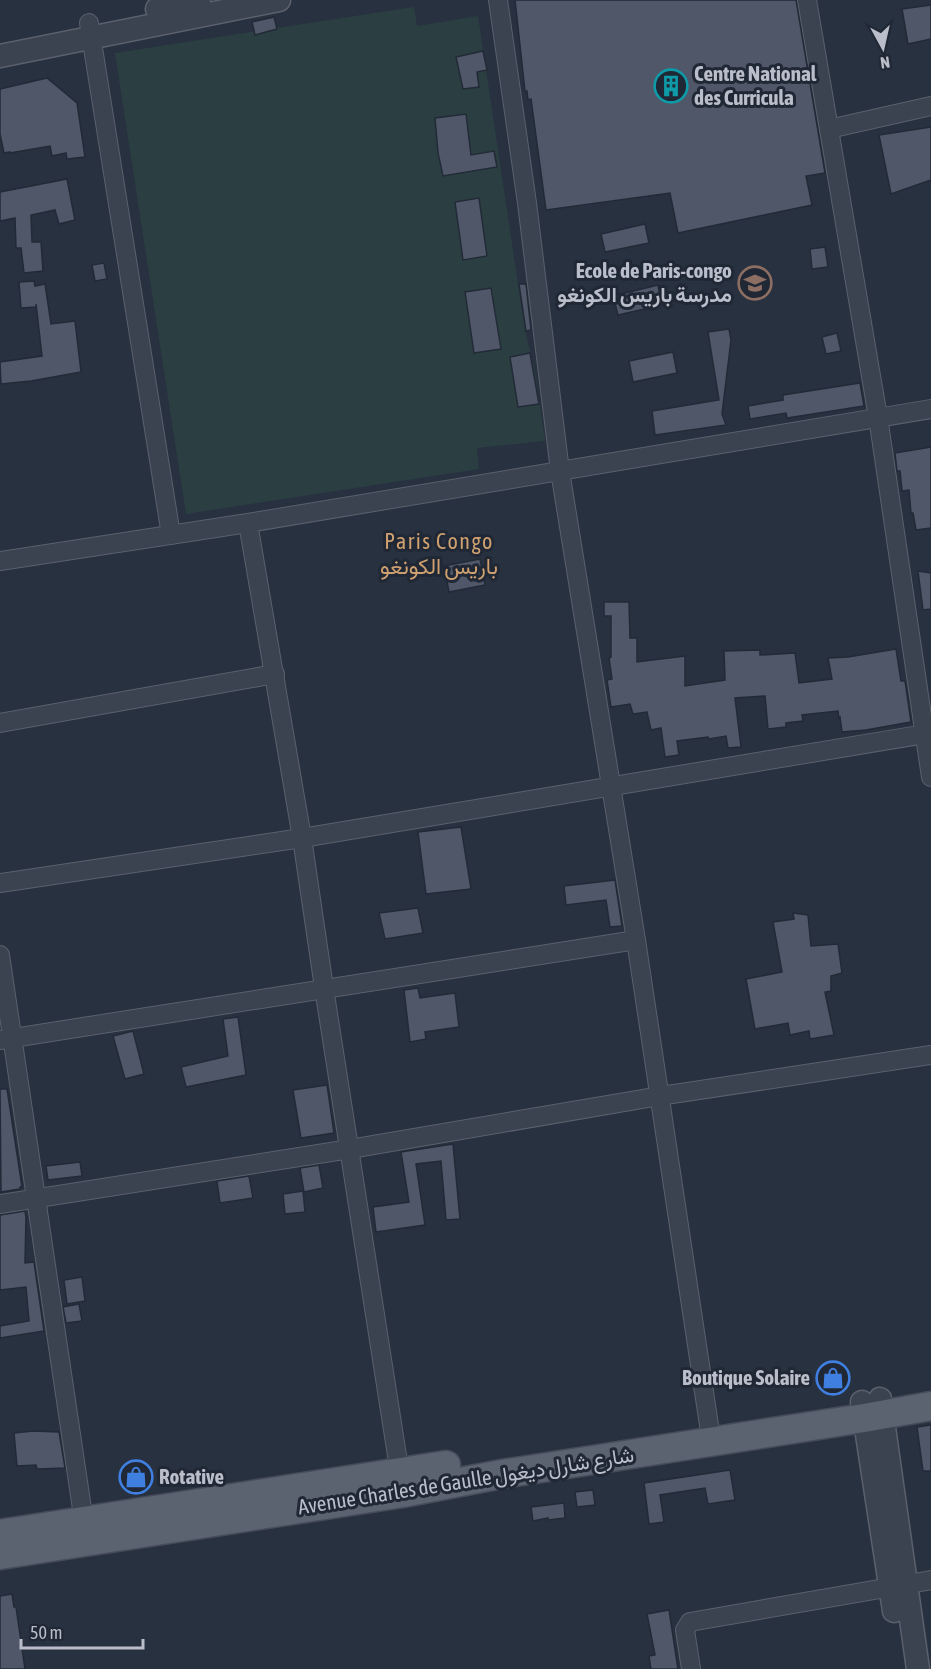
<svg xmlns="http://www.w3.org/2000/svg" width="931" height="1669" font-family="'Asap Condensed',Vazirmatn,sans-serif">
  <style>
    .green { fill: #2b3f42 }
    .building { fill: #4f5769; stroke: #232a37; stroke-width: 1.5 }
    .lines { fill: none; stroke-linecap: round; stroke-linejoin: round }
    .minor-casing { stroke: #5a616d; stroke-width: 20 }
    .tertiary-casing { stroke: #5a616d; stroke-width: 25 }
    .primary-casing { stroke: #464c59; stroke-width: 31 }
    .minor { stroke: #3c4350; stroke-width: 18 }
    .tertiary { stroke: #3c4350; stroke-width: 22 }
    .primary { stroke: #5b6270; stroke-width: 28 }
    .labels { text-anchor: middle; stroke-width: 6; stroke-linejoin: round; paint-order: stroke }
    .poi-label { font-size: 21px; font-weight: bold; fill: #b9beca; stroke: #212835; text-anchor: start }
    .street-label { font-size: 21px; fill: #b9beca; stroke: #212835 }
    .neighbourhood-label { font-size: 22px; letter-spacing: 1.5px; fill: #cfa070; stroke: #212835 }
  </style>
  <rect width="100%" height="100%" fill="#283140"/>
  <polygon class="green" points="414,7 417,26 478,16 525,331 535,371 545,441 477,448 479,469 186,514 115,53"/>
  <g class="building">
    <polygon points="515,0 796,0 825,173 806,176 812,205 678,233 670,193 546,210 531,99 528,100 527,91 525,91"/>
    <polygon points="931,5 931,39 908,44 902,9"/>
    <polygon points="274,17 277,29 255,35 252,22"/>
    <polygon points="483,51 487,70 477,72 479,87 463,89 456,57"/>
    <polygon points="47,78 77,103 85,157 67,159 66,153 52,156 50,146 10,153 10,152 4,153 0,134 0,89"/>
    <polygon points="466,114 471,155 494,151 497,167 443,176 438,153 435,118"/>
    <polygon points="931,127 931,180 891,194 879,135"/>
    <polygon points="67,179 75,220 59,224 55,210 31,215 32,242 41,242 43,271 24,273 21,248 16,248 15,218 0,221 0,192"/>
    <polygon points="479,198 487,256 463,260 455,202"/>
    <polygon points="645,224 649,243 605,252 601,234"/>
    <polygon points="825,247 828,267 812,269 810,249"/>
    <polygon points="104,263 107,279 95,281 92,265"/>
    <polygon points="34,281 35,286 45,284 51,324 75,321 81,372 31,381 1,384 0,362 42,356 36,304 36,307 21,308 19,282"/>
    <polygon points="519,284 526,284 531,330 526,331"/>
    <polygon points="658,285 662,305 618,315 613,296"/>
    <polygon points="491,288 501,349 474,353 465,292"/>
    <polygon points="729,329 731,340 722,414 726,425 655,435 652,411 719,400 708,332"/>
    <polygon points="837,333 841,351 826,354 822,337"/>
    <polygon points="673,352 677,373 633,382 629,361"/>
    <polygon points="530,353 539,404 518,407 510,357"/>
    <polygon points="860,383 864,406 787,418 786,413 750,419 748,406 783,400 783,395"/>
    <polygon points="931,447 931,528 916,530 913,513 911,513 909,490 902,491 900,471 897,471 895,453"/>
    <polygon points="480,559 485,585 449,592 444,566"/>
    <polygon points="918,571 931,573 931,609 923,610"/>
    <polygon points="604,602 629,602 630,638 637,638 637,662 685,656 685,686 725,680 724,651 760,650 760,655 795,653 799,683 832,679 828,658 848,657 896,649 901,681 905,681 911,722 866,730 842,732 840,717 839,718 838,711 802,715 803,721 786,723 786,727 768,729 765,696 735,698 741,747 728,748 726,736 709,739 708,737 677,741 679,755 665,757 661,728 651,730 647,712 633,714 630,704 611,707 607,680 612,679 609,658 611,657 611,616 604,616"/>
    <polygon points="461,827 471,889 426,894 418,832"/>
    <polygon points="615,880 622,926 610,927 606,900 566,905 564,886"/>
    <polygon points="418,908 423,933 385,939 379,913"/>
    <polygon points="793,913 808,915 811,946 838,944 842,973 831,976 831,991 825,992 834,1035 810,1039 809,1031 790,1035 788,1023 755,1029 746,979 782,972 773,922 794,919"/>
    <polygon points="418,988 420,998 455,993 459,1027 425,1032 426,1039 410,1042 404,990"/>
    <polygon points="238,1017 246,1075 186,1087 181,1067 228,1056 223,1019"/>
    <polygon points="133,1031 144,1074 125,1079 113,1036"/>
    <polygon points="327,1085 334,1133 301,1138 293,1090"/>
    <polygon points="0,1089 7,1089 22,1187 20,1187 20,1189 1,1192"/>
    <polygon points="453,1144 460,1219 446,1220 441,1161 416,1164 425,1225 376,1232 373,1207 409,1202 401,1152"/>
    <polygon points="80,1162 82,1176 48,1180 46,1166"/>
    <polygon points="319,1165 323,1188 304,1192 300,1168"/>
    <polygon points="249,1176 253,1198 220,1203 217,1181"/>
    <polygon points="303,1191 305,1212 285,1214 283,1194"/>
    <polygon points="25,1211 26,1218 25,1263 34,1262 44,1331 0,1338 0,1326 29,1321 26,1287 0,1290 0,1215"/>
    <polygon points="82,1277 85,1301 67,1304 64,1280"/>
    <polygon points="79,1304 82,1321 66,1323 63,1307"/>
    <polygon points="931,1425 931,1471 923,1471 917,1427"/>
    <polygon points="33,1431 59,1432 65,1468 37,1469 36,1465 17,1466 14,1433"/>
    <polygon points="730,1470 735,1500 708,1504 705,1488 660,1495 664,1522 649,1524 644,1483"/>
    <polygon points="593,1490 595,1505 577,1507 575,1492"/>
    <polygon points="564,1503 565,1518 548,1520 548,1518 533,1521 531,1507"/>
    <polygon points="12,1594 14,1607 16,1607 25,1669 0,1669 0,1596"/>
    <polygon points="669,1610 678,1669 651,1669 649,1656 655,1655 647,1614"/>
  </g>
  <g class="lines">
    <g class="minor-casing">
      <g id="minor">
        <polyline points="498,0 527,203 560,471 636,940 709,1425"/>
        <polyline points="807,0 878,417 931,777"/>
        <polyline points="89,23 171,535"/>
        <polyline points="829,129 931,106"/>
        <polyline points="248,523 302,838 324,988 401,1481"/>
        <polyline points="0,561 248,523 931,409"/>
        <polyline points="0,723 275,674"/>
        <polyline points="0,883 302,838 931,733"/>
        <polyline points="0,955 85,1529"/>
        <polyline points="0,1040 636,940"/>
        <polyline points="0,1204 350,1149 660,1096 931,1055"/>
        <polyline points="691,1669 685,1630 690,1622 931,1580"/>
      </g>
    </g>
    <g class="tertiary-casing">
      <g id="tertiary">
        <polyline points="157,9 199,0"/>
        <polyline points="0,56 279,0"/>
        <polyline points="880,1399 918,1669"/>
        <polyline points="862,1402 894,1611"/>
      </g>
    </g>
    <g class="primary-casing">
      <g id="primary">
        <polyline points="0,1534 446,1465"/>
        <polyline points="0,1555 403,1493 502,1474 864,1418 931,1406"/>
      </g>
    </g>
    <use href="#minor" class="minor"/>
    <use href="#tertiary" class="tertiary"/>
    <use href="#primary" class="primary"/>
  </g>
  <defs>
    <g id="building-ring" transform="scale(1.725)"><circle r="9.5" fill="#212835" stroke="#0f9aa8" stroke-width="1.5"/><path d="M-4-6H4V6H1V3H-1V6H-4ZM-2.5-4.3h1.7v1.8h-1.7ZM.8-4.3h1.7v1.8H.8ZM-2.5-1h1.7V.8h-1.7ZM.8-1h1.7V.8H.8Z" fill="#0f9aa8"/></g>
    <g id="school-ring" transform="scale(1.725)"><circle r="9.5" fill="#212835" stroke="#8d6e63" stroke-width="1.5"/><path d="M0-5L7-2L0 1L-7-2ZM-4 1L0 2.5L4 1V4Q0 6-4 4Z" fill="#8d6e63"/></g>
    <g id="shop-ring" transform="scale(1.725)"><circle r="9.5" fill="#212835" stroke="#3f7fe0" stroke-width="1.5"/><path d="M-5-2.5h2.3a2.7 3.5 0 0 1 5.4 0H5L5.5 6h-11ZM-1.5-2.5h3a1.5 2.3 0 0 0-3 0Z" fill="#3f7fe0"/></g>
  </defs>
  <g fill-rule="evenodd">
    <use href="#building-ring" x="671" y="86"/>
    <use href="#school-ring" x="755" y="283"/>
    <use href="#shop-ring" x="833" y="1378"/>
    <use href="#shop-ring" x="136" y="1477"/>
  </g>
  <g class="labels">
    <g class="poi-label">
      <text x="694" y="81">Centre National<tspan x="694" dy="24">des Curricula</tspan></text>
      <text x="732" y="278" text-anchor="end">Ecole de Paris-congo<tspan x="732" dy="24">مدرسة باريس الكونغو</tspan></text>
      <text x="810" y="1385" text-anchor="end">Boutique Solaire</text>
      <text x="159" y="1484">Rotative</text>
    </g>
    <g class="street-label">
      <text transform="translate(466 1481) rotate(-9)" y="7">Avenue Charles de Gaulle شارع شارل ديغول</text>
    </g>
    <g class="neighbourhood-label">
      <text x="439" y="549">Paris Congo<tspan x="439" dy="25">باريس الكونغو</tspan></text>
    </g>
  </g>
  <g transform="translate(883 48) rotate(172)" stroke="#212835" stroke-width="4.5" paint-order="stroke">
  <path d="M0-4.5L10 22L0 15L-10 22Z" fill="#b9beca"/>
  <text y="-9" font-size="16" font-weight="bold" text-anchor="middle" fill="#b9beca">N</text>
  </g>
  <path d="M21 1639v9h122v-9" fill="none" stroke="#b9beca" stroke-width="3"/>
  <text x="30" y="1639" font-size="18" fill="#b9beca" stroke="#212835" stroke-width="4.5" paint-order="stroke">50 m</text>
</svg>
